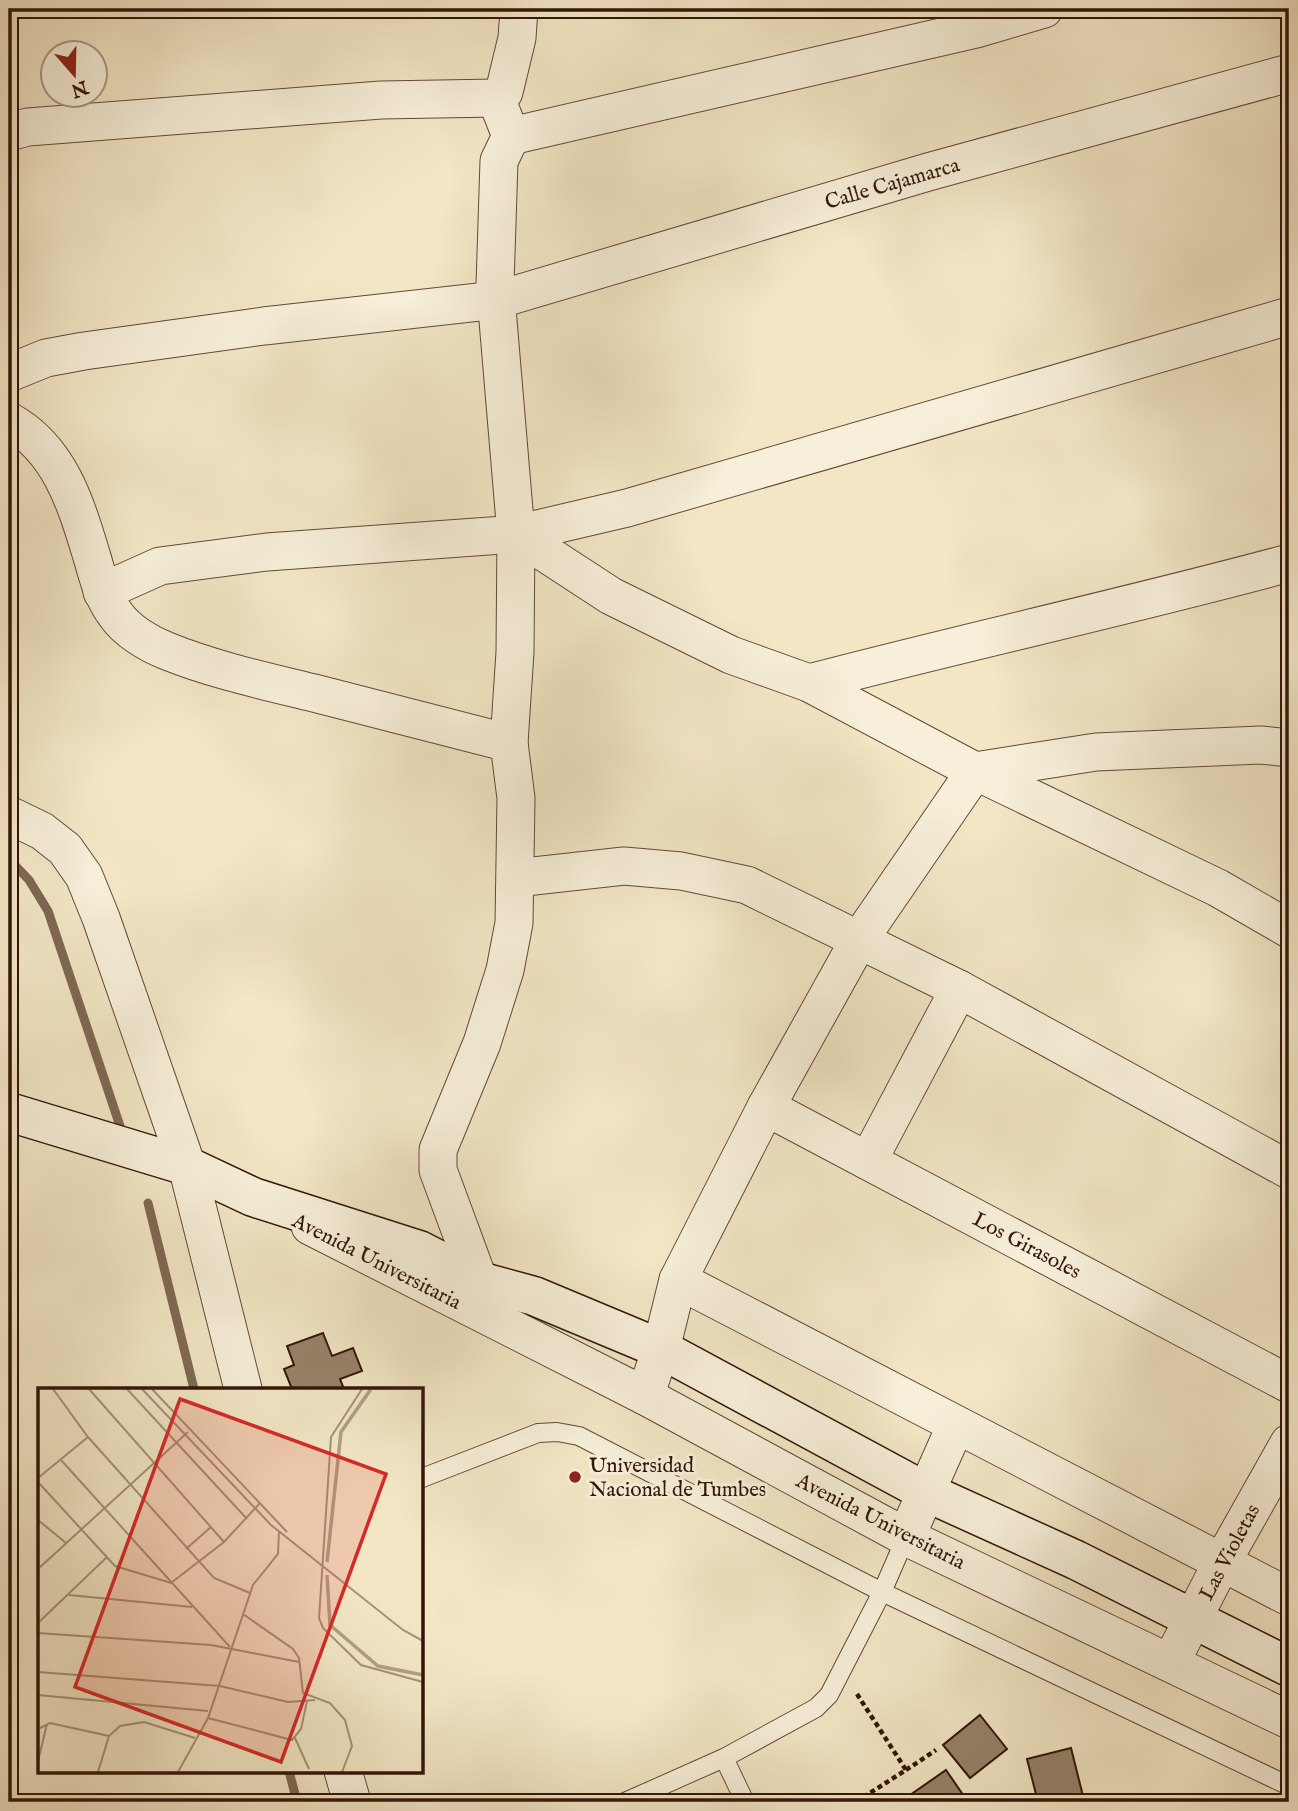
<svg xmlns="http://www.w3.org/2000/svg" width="1298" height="1811" font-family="'IM FELL English',serif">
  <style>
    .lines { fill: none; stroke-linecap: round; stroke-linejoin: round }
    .stream { stroke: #7e6853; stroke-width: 9 }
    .building { fill: #96826a; stroke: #321508; stroke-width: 2 }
    .lane-casing { stroke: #624937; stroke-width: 20 }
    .street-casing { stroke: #624937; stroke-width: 39 }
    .secondary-casing { stroke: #321508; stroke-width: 41 }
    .path { stroke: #321508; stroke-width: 4.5; stroke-dasharray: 5 3.5; stroke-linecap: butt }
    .lane { stroke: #f7efd9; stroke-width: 18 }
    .street { stroke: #f7efd9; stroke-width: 37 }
    .secondary { stroke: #f7efd9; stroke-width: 38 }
    .poi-dot { fill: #8f2418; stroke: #f7efd9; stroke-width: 2.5 }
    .labels { text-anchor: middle; stroke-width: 6; stroke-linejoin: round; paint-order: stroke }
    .street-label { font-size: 21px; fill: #321508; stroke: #f7efd9 }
    .poi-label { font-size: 21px; fill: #321508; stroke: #f7efd9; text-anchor: start }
    .inset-river { fill: none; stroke: #b19f85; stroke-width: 3.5 }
    .inset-road { fill: none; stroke: #a59279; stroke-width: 2 }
    .view { fill: #d62828; fill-opacity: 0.15; stroke: #d62828; stroke-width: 3.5 }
    .inset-edge { fill: none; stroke: #321508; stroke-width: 3.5 }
  </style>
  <rect width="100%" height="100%" fill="#f2e6c5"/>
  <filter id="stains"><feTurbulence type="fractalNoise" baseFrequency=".00286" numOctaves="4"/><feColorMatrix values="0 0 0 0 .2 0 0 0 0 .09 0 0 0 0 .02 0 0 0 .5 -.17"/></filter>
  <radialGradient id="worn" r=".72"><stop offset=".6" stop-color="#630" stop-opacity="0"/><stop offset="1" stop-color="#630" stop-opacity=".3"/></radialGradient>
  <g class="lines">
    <g class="stream">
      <polyline points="9,859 29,880 48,911 122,1132"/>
      <polyline points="148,1203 194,1389"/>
      <polyline points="289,1771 297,1802"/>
    </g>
  </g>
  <g class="building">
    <polygon points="323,1333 332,1356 353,1348 362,1371 340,1379 344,1389 292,1389 284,1369 294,1365 287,1346"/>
    <polygon points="980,1715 1007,1749 970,1778 943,1745"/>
    <polygon points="1071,1748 1083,1796 1058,1802 1038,1802 1027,1759"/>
    <polygon points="946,1770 968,1802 900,1802"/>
  </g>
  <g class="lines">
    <g class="lane-casing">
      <g id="lane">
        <polyline points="422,1478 538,1433 557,1432 579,1436 882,1592 1289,1786"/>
        <polyline points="724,1758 745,1802"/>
        <polyline points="625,1802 724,1758 816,1708 829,1695 882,1592 906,1537"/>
      </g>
    </g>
    <g class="street-casing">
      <g id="street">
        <polyline points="9,132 28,127 381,100 496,98"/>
        <polyline points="511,136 976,29 1044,9"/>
        <polyline points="9,373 46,358 84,351 264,326 497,300 928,172 1289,73"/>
        <path d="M9,421c51,28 67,83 83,136 6,20 10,40 24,58 11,16 33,29 51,36 47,19 98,30 147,42 66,17 131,33 195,50"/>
        <polyline points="516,534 611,596 731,655 809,683 975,771 1218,888 1289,929"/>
        <polyline points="102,592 160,566 267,552 516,534 627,508 1289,316"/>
        <path d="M809,683c160,-42 321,-77 480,-120"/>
        <polyline points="9,815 42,831 65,849 84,876 101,918 187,1166 243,1389"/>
        <polyline points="516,878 624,866 681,871 747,885 959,989 1289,1170"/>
        <polyline points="766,1107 1289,1384"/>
        <polyline points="868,1161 959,989"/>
        <polyline points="310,1226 645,1396 906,1537 1289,1720"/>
        <polyline points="678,1280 1289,1597"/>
        <polyline points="479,1281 438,1170 438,1150 482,1043 505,970 514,923 516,798 509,743 515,652 516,534 495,285 499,161 511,136 496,98 504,92 517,38 519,9"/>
        <polyline points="645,1396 661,1349 678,1280 766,1107 859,940 975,771 1096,752 1261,745 1289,748"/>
        <polyline points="906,1537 956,1425"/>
        <polyline points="1171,1662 1222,1562 1289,1443"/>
        <polyline points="343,1771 352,1802"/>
      </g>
    </g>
    <g class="secondary-casing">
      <polyline id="secondary" points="9,1112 187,1166 253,1197 419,1250 479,1281 534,1296 661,1349 926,1492 1076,1560 1289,1667"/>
    </g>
    <g class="path">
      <polyline points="857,1694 906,1770 859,1800"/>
      <polyline points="906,1770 936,1750"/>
    </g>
    <use href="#lane" class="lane"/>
    <use href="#street" class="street"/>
    <use href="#secondary" class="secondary"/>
  </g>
  <circle class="poi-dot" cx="575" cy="1477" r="7"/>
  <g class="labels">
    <g class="street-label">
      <text transform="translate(892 183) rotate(-16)" y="7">Calle Cajamarca</text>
      <text transform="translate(1027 1245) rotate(28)" y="7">Los Girasoles</text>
      <text transform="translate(377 1261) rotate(27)" y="7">Avenida Universitaria</text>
      <text transform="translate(881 1521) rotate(27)" y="7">Avenida Universitaria</text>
      <text transform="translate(1229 1552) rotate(-62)" y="7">Las Violetas</text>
    </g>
    <g class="poi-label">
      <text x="589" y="1472">Universidad<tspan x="589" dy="24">Nacional de Tumbes</tspan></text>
    </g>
  </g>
  <g transform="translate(38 1388)">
    <rect width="385" height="385" fill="#f2e6c5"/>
    <path class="inset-river" d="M289,174l14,-130 30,-43M289,187l3,50 48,41 45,9"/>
    <path class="inset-road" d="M15,1l35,48 126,141 36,15M51,1l135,153M89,1l120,130M104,1l129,136 132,105 20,11M114,1l135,143M324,1l-31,48 -12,181 4,10 38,37 62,17M23,72l169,187M0,90l50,-41M0,94l77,84 56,17 53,-41 36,-39M0,132l28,23M148,161l25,-22M0,181l150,-137M31,207l123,12M205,226l50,35 6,9 4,35 27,10 15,17 7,26 -10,26M0,235l69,-66M0,245l173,12 88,17M0,284l182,14 68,16 27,-2M0,307l170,16M170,330l84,22 9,-11 6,-28M0,341l12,-6 59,13M257,350l14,31M0,373l9,-37M60,384l11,-36 11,-10 24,-4 51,16M140,384l30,-54 45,-133 25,-31 1,-23"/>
    <path class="view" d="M142,11l206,75 -105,288 -206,-75z"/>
    <rect width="385" height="385" class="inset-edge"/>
  </g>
  <rect width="1298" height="1811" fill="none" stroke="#f2e6c5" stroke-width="35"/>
  <rect x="10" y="10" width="1277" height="1790" fill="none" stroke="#321508" stroke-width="3.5"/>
  <rect x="18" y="18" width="1263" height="1776" fill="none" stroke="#321508" stroke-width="2"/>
  <g transform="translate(74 74) rotate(160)"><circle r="33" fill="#f7efd9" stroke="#a89885" stroke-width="2"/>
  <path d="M0-5L12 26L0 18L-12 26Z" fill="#8f2418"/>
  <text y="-10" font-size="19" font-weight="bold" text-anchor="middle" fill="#321508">N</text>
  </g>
  <rect width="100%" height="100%" filter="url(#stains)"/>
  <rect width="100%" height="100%" fill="url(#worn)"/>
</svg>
